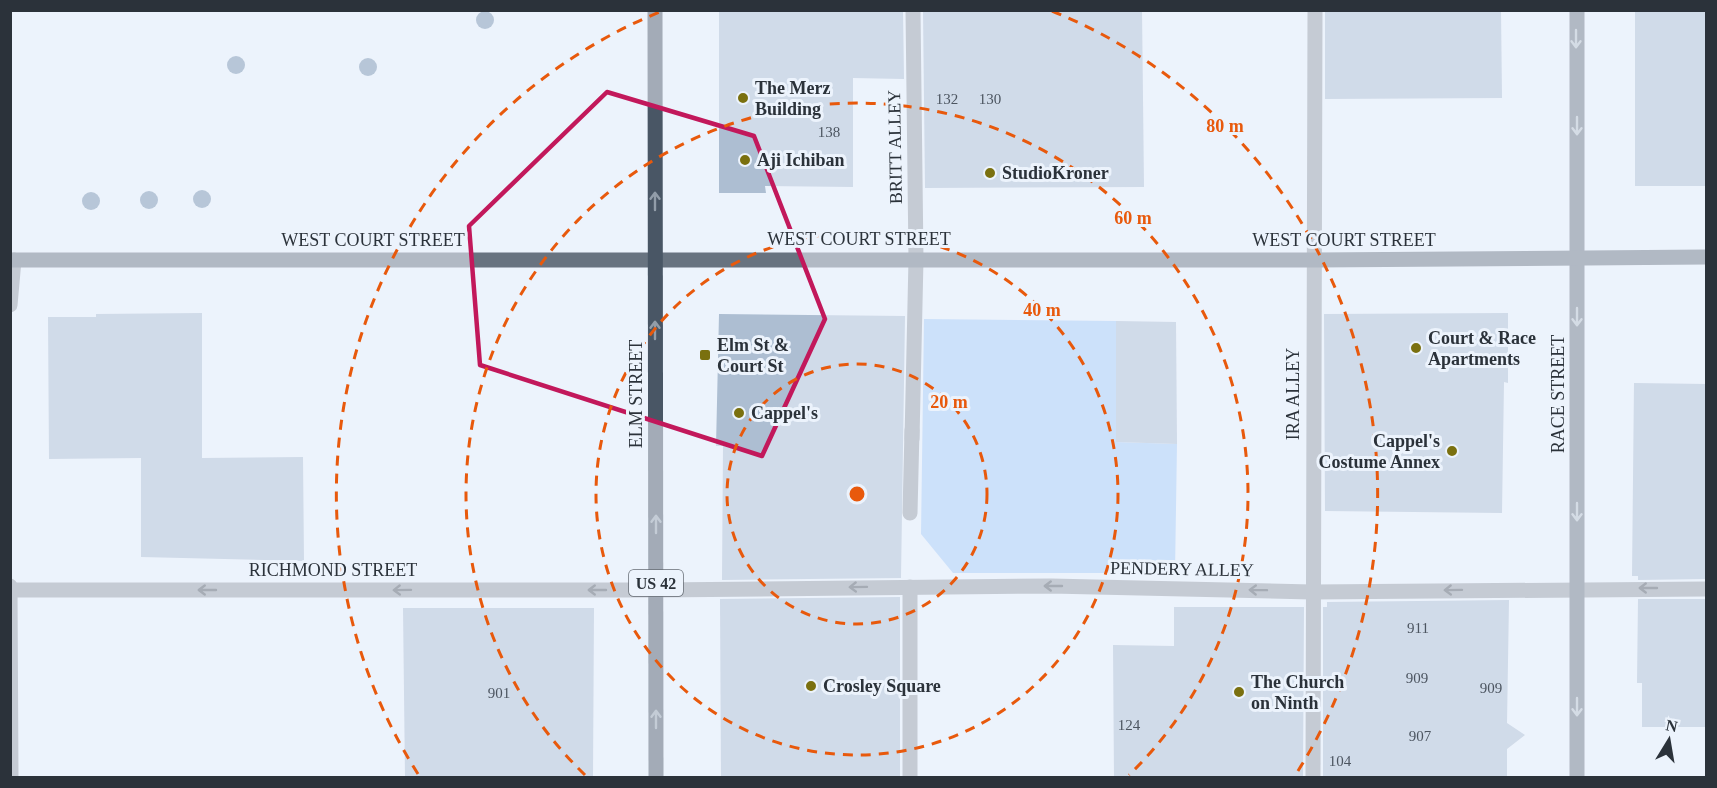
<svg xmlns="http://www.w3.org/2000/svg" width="1717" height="788" font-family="Georgia,serif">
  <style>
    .green { fill: #a5ccf9 }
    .building { fill: #adbed2 }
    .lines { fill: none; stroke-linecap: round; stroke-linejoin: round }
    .lane { stroke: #959ca5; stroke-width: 15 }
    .secondary { stroke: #687380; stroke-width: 15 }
    .primary { stroke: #495665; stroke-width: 15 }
    .tree { fill: #7691ae }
    .oneway { stroke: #b7c0ca }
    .oneway2 { stroke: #929da9 }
    .oneway3 { stroke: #50575f }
    .marked { fill: none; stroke: #c2185b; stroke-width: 4.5; stroke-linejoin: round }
    .ring { fill: none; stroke: #e8590c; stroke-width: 3; stroke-dasharray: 10 8 }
    .poi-dot { fill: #7a700f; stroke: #ecf3fc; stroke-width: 2 }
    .labels { text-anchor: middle; stroke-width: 6; stroke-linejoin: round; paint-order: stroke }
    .number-label { font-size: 15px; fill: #4c5560 }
    .shield { fill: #ecf3fc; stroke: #656c74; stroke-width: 1.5 }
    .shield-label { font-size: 16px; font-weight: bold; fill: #2b323a }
    .poi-label { font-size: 18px; font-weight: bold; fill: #2b323a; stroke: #ecf3fc; text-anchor: start }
    .street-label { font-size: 18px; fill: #2b323a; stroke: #ecf3fc }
    .centre { fill: #e8590c; stroke: #ecf3fc; stroke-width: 3 }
    .ring-label { font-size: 18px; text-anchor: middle; font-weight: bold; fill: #e8590c; stroke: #ecf3fc; stroke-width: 6; stroke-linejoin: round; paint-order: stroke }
  </style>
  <rect width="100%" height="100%" fill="#ecf3fc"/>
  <polygon class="green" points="924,319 1116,321 1116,442 1177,444 1175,573 953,573 921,534"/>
  <g class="building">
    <polygon points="719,10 903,10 904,79 853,78 853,187 765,186 766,193 719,193"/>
    <polygon points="923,10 1142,10 1144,187 925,188"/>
    <polygon points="1325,10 1501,10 1502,98 1325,99"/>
    <rect x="1635" y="10" width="72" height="176"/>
    <polygon points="202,313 202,458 303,457 304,561 141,557 141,458 49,459 48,317 96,317 96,314"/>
    <polygon points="1508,313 1508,383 1504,382 1502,513 1325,511 1324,314"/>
    <polygon points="719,314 905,316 901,578 722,580 723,446 716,446"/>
    <polygon points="1116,321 1176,322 1177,444 1116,442"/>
    <polygon points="1634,383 1707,384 1707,579 1638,580 1638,576 1632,576"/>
    <polygon points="900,597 900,777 721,777 720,599"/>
    <polygon points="1638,599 1707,599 1707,727 1642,727 1642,683 1637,683"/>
    <polygon points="1509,600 1507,723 1525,735 1507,749 1507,777 1323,777 1323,607 1327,607 1327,602"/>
    <polygon points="1174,607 1304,607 1303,777 1114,777 1113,645 1174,646"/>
    <polygon points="403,608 594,608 593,777 405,777"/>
  </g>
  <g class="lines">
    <g class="lane">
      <polyline points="10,305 14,260"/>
      <polyline points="912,439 916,259 913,10"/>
      <polyline points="910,513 912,430"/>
      <polyline points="10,586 11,778"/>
      <polyline points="910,587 910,778"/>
      <polyline points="10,590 656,590 1051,586 1312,592 1706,589"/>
      <polyline points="1313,778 1315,10"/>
    </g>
    <g class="secondary">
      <polyline points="1577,10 1577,778"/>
      <polyline points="10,260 1316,260 1706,257"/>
    </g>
    <polyline class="primary" points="655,10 656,778"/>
  </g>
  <g class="tree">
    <circle cx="485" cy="20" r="9"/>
    <circle cx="236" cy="65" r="9"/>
    <circle cx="368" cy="67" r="9"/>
    <circle cx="202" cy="199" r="9"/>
    <circle cx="149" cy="200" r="9"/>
    <circle cx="91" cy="201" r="9"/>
  </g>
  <defs><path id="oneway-shaft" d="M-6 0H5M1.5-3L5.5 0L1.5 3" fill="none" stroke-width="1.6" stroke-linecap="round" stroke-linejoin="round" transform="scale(1.5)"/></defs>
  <g class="oneway">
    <use href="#oneway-shaft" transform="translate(1576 39) rotate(90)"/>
    <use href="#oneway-shaft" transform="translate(1577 126) rotate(90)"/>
    <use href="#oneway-shaft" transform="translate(1577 317) rotate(90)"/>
    <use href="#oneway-shaft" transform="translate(1577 512) rotate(90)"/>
    <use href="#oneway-shaft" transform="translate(1577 707) rotate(90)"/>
  </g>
  <g class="oneway2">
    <use href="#oneway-shaft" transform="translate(655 201) rotate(-90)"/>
    <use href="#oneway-shaft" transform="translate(655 330) rotate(-90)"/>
    <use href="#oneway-shaft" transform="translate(656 524) rotate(-90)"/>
    <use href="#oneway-shaft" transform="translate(656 719) rotate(-90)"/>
  </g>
  <g class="oneway3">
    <use href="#oneway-shaft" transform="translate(1053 586) rotate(-180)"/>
    <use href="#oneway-shaft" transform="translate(858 587) rotate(179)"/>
    <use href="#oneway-shaft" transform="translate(1648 588) rotate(-180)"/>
    <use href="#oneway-shaft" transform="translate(207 590) rotate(-180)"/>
    <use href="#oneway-shaft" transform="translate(402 590) rotate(179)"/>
    <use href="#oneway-shaft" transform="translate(597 590) rotate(-180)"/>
    <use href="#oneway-shaft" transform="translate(1258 590) rotate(-179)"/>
    <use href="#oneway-shaft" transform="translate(1453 590) rotate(179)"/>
  </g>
  <path d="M0 0H1717V788H0ZM607,92l147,44 71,183 -63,137 -282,-91 -11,-139z" fill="#ecf3fc" fill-opacity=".55" fill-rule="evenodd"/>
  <path class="marked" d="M607,92l147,44 71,183 -63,137 -282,-91 -11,-139z"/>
  <g class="ring">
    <circle cx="857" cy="494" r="130"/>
    <circle cx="857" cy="494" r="261"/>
    <path d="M585 775A391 391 0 1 1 1129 775"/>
    <path d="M418 774A521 521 0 0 1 662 11M1052 11A521 521 0 0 1 1296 774"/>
  </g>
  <g class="poi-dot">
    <circle cx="743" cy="98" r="6"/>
    <circle cx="745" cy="160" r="6"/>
    <circle cx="990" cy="173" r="6"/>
    <circle cx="1416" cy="348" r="6"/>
    <rect x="699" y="349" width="12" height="12" rx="3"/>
    <circle cx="739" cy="413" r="6"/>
    <circle cx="1452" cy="451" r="6"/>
    <circle cx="811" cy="686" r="6"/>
    <circle cx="1239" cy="692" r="6"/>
  </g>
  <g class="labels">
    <g class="number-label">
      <text x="947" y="104">132</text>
      <text x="990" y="104">130</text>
      <text x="829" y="137">138</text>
      <text x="1418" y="633">911</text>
      <text x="1417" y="683">909</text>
      <text x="1491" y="693">909</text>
      <text x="499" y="698">901</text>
      <text x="1129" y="730">124</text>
      <text x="1420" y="741">907</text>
      <text x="1340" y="766">104</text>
    </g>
    <rect class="shield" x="629" y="570" width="54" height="26" rx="4.5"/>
    <g class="shield-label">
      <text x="656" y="589">US 42</text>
    </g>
    <g class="poi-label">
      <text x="755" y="94">The Merz<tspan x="755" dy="21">Building</tspan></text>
      <text x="757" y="166">Aji Ichiban</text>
      <text x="1002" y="179">StudioKroner</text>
      <text x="1428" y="344">Court &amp; Race<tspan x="1428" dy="21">Apartments</tspan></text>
      <text x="717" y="351">Elm St &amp;<tspan x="717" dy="21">Court St</tspan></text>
      <text x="751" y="419">Cappel's</text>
      <text x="1440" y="447" text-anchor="end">Cappel's<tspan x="1440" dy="21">Costume Annex</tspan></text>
      <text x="1251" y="688">The Church<tspan x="1251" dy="21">on Ninth</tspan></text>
      <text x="823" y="692">Crosley Square</text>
    </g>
    <g class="street-label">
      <text transform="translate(895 147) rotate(-91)" y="6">BRITT ALLEY</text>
      <text x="859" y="245">WEST COURT STREET</text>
      <text x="373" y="246">WEST COURT STREET</text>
      <text x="1344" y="246">WEST COURT STREET</text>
      <text transform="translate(636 394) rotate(-90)" y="6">ELM STREET</text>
      <text transform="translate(1293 394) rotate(-90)" y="6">IRA ALLEY</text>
      <text transform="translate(1558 394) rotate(-90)" y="6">RACE STREET</text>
      <text transform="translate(1182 569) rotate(1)" y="6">PENDERY ALLEY</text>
      <text x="333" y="576">RICHMOND STREET</text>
    </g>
  </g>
  <circle cx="857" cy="494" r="9" class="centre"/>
  <g class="ring-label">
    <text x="1225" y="132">80 m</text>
    <text x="1133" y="224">60 m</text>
    <text x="1042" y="316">40 m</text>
    <text x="949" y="408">20 m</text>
  </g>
  <rect width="1717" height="788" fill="none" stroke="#2b323a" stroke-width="24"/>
  <g transform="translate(1669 740) rotate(11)" stroke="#ecf3fc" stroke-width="4.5" paint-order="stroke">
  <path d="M0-4.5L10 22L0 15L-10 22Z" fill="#2b323a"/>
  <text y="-9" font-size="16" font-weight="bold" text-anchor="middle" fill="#2b323a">N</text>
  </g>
</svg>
